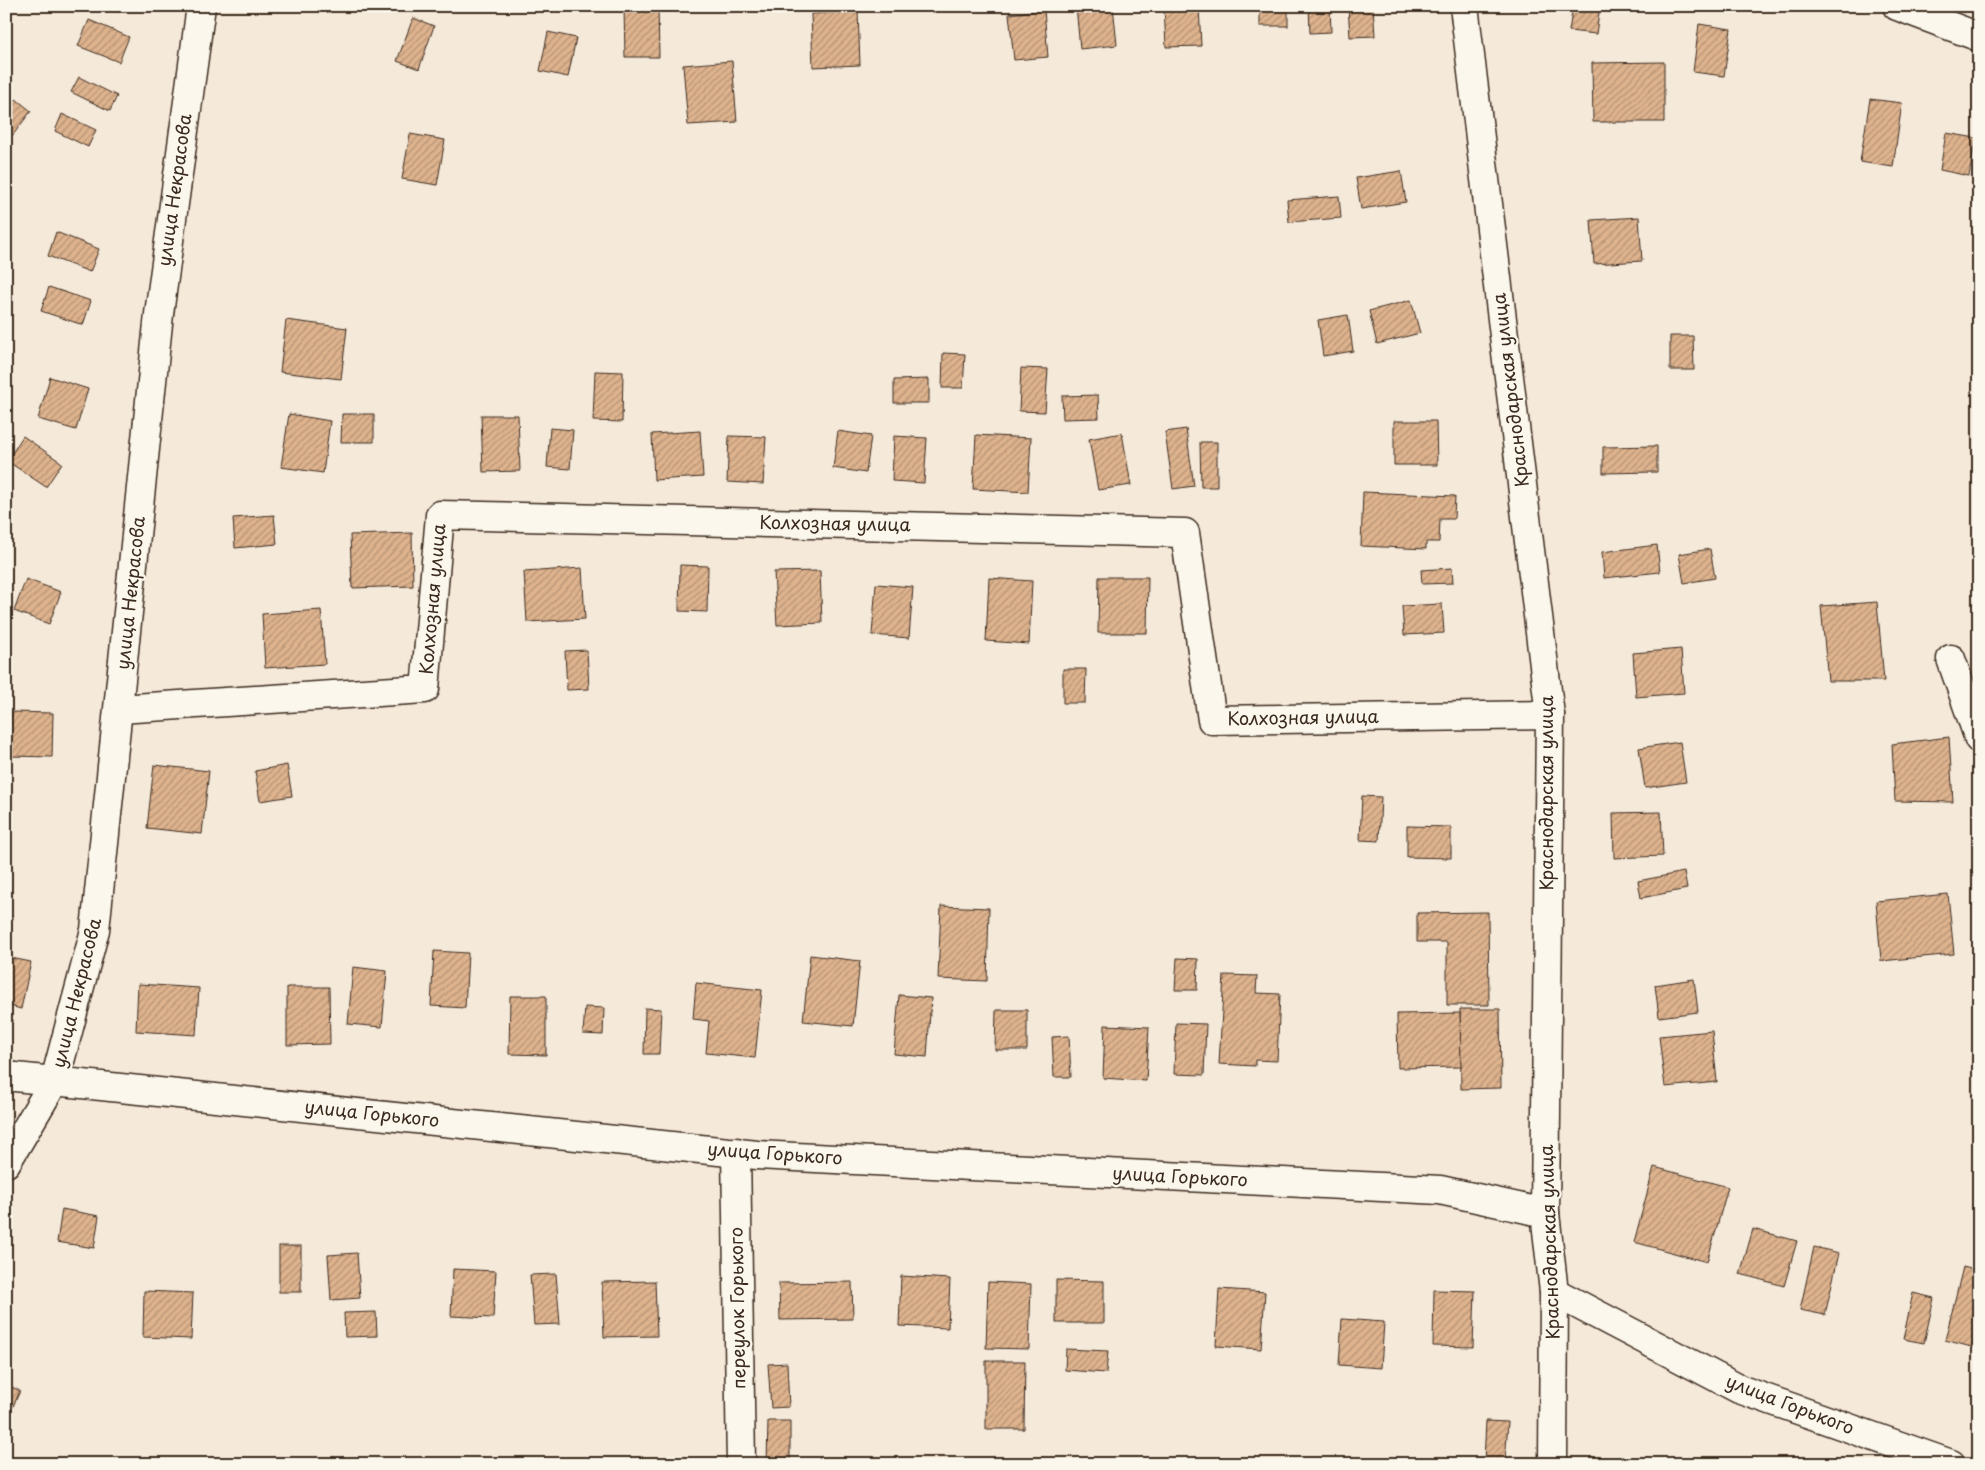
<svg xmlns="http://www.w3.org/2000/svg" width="1985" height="1470" font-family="'Playpen Sans',sans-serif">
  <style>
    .building { fill: url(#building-hatch); stroke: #3b2a1e }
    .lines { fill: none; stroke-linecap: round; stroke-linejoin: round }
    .minor-casing { stroke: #3b2a1e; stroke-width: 31 }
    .minor { stroke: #fbf7ec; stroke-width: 28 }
    .labels { text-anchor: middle; stroke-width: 4.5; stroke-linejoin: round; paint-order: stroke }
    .street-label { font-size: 18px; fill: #3b2a1e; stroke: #fbf7ec }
  </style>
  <defs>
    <pattern id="building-hatch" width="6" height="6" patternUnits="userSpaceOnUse" patternTransform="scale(1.25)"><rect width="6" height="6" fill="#deb38e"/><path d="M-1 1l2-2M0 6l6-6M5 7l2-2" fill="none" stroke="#b59273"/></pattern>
  </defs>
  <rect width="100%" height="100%" fill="#f5e9d9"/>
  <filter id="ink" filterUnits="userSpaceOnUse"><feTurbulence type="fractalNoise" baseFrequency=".02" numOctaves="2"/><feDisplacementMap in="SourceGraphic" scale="10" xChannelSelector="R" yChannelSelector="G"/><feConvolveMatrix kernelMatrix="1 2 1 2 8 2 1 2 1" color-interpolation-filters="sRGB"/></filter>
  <g filter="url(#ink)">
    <g class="building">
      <polygon points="107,6 122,6 119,12"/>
      <polygon points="658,6 659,57 625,57 624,7"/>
      <polygon points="1076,6 1113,6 1117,45 1080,49"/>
      <polygon points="1164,6 1199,6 1201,46 1166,47"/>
      <rect x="1260" y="6" width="28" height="20"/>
      <polygon points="1309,6 1330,6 1331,32 1310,33"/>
      <polygon points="1348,6 1373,6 1375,36 1350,37"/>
      <polygon points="1573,6 1600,6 1596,34 1569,31"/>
      <polygon points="1044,10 1048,57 1014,60 1009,14"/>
      <polygon points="858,11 860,65 813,67 811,14"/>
      <polygon points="413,18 434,26 419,69 397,61"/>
      <polygon points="89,20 129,37 119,62 78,46"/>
      <polygon points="1699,24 1731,29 1724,76 1693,72"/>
      <polygon points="548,32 576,38 568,77 540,71"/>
      <polygon points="732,61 737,122 688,125 683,65"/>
      <polygon points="1664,62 1664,122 1593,122 1592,63"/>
      <polygon points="79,77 117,96 110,111 71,92"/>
      <polygon points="16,99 31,111 13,135 6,130 6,110"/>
      <polygon points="1870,99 1902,103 1893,167 1860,162"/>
      <polygon points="62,114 96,130 88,147 55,131"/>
      <polygon points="1946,133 1976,138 1969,176 1940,170"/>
      <polygon points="410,134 445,140 437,185 402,179"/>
      <polygon points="1401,171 1406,202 1361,209 1356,178"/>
      <polygon points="1339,196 1341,218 1289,222 1287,200"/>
      <polygon points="1639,217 1642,261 1594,264 1591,220"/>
      <polygon points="56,232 99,249 90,272 48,256"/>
      <polygon points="49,287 91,301 83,325 41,311"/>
      <polygon points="1411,300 1420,333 1377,344 1369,311"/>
      <polygon points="1348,315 1353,351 1323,356 1318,320"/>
      <polygon points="286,320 347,328 341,379 280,372"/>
      <polygon points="1670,336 1693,336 1694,370 1670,370"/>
      <polygon points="943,353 965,354 963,388 942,388"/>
      <polygon points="1021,368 1048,369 1045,412 1019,411"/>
      <polygon points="595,371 623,372 622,422 593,421"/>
      <polygon points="50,377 88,389 76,430 38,419"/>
      <polygon points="929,379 929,403 894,403 894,380"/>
      <polygon points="1098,395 1099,418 1063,419 1062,396"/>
      <polygon points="289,414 330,421 323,473 281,467"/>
      <polygon points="342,414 374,414 374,442 341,442"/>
      <polygon points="481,415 518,415 520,471 483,472"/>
      <polygon points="1394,421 1436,421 1437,465 1394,465"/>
      <polygon points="550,428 573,430 570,469 547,467"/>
      <polygon points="1186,429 1194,486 1173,489 1165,432"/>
      <polygon points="700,431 703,477 654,480 652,434"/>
      <polygon points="838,431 871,436 866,473 833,468"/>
      <polygon points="1122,433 1131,485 1098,490 1089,439"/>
      <polygon points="976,435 1031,438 1028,492 973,489"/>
      <polygon points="23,436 62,463 46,487 7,461"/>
      <polygon points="729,436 766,437 763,484 727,482"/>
      <polygon points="894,436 927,438 924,483 892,481"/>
      <polygon points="1200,442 1217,442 1217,487 1201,487"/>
      <polygon points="1657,446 1657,472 1603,473 1603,447"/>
      <polygon points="1363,492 1455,496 1454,519 1440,519 1439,542 1426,542 1426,549 1361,546"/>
      <polygon points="274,515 277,544 235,548 233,518"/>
      <polygon points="412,533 413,586 352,588 350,535"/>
      <polygon points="1657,545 1660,572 1604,578 1602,552"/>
      <polygon points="1710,549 1715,578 1684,583 1679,554"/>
      <polygon points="680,565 708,566 707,612 679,611"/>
      <polygon points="582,568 585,619 527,622 524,572"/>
      <polygon points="1452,568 1453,583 1422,584 1421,570"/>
      <polygon points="820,571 822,623 777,625 774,572"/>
      <polygon points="1099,577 1148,577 1147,633 1098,633"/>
      <polygon points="989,578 1032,581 1029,644 986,641"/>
      <polygon points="26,579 61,592 49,624 14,611"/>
      <polygon points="876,584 913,587 909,638 872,635"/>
      <polygon points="1877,602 1884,681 1828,681 1821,606"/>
      <polygon points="1442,604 1444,633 1404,635 1402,606"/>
      <polygon points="321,610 325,664 265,668 262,614"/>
      <polygon points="1681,649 1684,693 1636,697 1633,653"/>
      <polygon points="587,650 589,689 567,690 565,651"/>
      <polygon points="1063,669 1086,669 1085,703 1063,703"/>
      <polygon points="11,712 53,713 52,757 10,756"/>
      <polygon points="1949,737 1953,802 1895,801 1892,744"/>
      <polygon points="1680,742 1686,782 1645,788 1639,748"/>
      <polygon points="154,765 209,771 202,834 147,828"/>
      <polygon points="287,765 292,796 260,801 255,771"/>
      <polygon points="1362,796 1381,797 1379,841 1360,840"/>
      <polygon points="1661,812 1663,856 1614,858 1613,813"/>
      <polygon points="1407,826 1451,827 1451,858 1407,857"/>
      <polygon points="1684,872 1687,889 1641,898 1638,881"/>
      <polygon points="1948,894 1954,954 1881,961 1876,901"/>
      <polygon points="941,906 989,908 987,981 938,979"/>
      <polygon points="1488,912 1489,1005 1447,1005 1447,942 1417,942 1417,913"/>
      <polygon points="434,951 468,953 465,1008 431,1006"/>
      <polygon points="810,955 860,961 853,1026 803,1021"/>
      <polygon points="6,957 31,962 21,1009 6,1005"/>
      <polygon points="1177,958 1198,959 1197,990 1175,990"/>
      <polygon points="353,967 387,971 382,1027 348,1024"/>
      <polygon points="1224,975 1257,976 1256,993 1280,994 1277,1061 1255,1060 1255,1066 1219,1064"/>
      <polygon points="1694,979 1698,1012 1659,1017 1655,985"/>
      <polygon points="696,983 762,990 755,1058 706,1053 709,1021 693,1019"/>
      <polygon points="138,984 199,988 196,1035 136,1031"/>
      <polygon points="287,987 329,987 330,1044 287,1045"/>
      <polygon points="899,995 931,998 927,1057 894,1054"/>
      <polygon points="510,996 546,996 546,1055 509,1054"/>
      <polygon points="585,1007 604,1008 603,1035 583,1034"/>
      <polygon points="645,1008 661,1009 659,1054 644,1054"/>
      <polygon points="1460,1009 1500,1009 1501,1088 1461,1089"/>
      <polygon points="996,1010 1027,1010 1027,1050 995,1050"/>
      <polygon points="1460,1013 1461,1067 1398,1068 1397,1014"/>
      <polygon points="1176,1023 1206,1024 1204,1075 1174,1074"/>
      <polygon points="1105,1025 1149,1027 1146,1081 1103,1078"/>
      <polygon points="1712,1031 1717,1082 1665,1087 1659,1036"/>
      <polygon points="1069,1036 1071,1077 1054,1077 1052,1037"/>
      <polygon points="1654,1167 1728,1187 1707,1262 1634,1242"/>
      <polygon points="62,1209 99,1216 94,1248 57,1242"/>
      <polygon points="1753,1229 1797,1241 1784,1286 1740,1274"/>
      <rect x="279" y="1246" width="22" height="46"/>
      <polygon points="1814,1247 1839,1253 1825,1315 1800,1310"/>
      <polygon points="357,1253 360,1298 331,1300 328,1255"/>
      <polygon points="1963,1267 1979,1271 1979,1349 1945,1340"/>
      <polygon points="453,1269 496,1271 493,1318 451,1316"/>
      <polygon points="556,1274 560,1324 534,1325 530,1275"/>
      <polygon points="901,1276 950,1279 948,1328 899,1326"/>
      <polygon points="1056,1280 1104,1281 1104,1323 1056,1323"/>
      <polygon points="655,1281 657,1336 604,1337 602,1282"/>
      <polygon points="852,1282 853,1319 780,1320 779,1283"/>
      <polygon points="988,1282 1031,1284 1029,1349 986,1348"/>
      <polygon points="1219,1289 1265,1292 1261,1349 1216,1346"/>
      <polygon points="1434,1290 1475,1291 1473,1347 1433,1346"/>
      <polygon points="144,1291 193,1293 191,1339 143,1337"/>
      <polygon points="1913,1293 1934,1298 1924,1343 1903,1339"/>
      <polygon points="376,1312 377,1336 345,1337 344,1313"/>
      <polygon points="1342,1319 1384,1322 1381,1368 1339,1365"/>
      <polygon points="1066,1349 1108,1351 1106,1373 1065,1370"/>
      <polygon points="986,1361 1025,1361 1024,1429 986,1429"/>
      <polygon points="787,1363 789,1407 771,1408 768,1364"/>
      <polygon points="6,1384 20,1391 9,1415 6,1414"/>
      <polygon points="768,1421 790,1421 790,1464 767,1464"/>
      <polygon points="1486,1421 1508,1422 1505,1462 1484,1461"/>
      <polygon points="55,1457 71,1464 52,1464"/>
      <polygon points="1402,1461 1437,1462 1436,1464 1402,1464"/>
    </g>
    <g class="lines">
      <g class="minor-casing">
        <g id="minor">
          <polyline points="1464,6 1550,715 1545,1213 1554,1292 1553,1464"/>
          <polyline points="1897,6 1979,37"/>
          <polyline points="1951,659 1979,739"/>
          <polyline points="119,709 425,689 440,515 1185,533 1212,720 1550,715"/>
          <polyline points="6,1076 757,1155 1440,1190 1545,1213"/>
          <polyline points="736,1152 741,1464"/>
          <polyline points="6,1163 55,1080 95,930 159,314 201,6"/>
          <polyline points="1554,1292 1739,1389 1951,1464"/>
        </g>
      </g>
      <use href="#minor" class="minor"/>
    </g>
  </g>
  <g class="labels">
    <g class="street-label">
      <text transform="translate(175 190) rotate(-82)" y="6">улица Некрасова</text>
      <text transform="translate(1511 390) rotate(-97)" y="6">Краснодарская улица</text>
      <text transform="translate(835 524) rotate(1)" y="6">Колхозная улица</text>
      <text transform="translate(131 593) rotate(-84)" y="6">улица Некрасова</text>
      <text transform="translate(433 599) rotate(-85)" y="6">Колхозная улица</text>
      <text transform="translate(1303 718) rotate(-1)" y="6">Колхозная улица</text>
      <text transform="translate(1547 793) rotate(-90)" y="6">Краснодарская улица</text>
      <text transform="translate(77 993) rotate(-76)" y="6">улица Некрасова</text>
      <text transform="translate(372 1114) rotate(6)" y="6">улица Горького</text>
      <text transform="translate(775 1154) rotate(4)" y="6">улица Горького</text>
      <text transform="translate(1180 1177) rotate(3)" y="6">улица Горького</text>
      <text transform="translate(1550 1242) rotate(-92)" y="6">Краснодарская улица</text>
      <text transform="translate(738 1308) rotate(-91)" y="6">переулок Горького</text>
      <text transform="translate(1790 1405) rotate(21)" y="6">улица Горького</text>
    </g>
  </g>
  <rect width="1985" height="1470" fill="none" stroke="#fbf7ec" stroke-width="25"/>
  <rect x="12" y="12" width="1960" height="1445" fill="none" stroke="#3b2a1e" stroke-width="2" filter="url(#ink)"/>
</svg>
